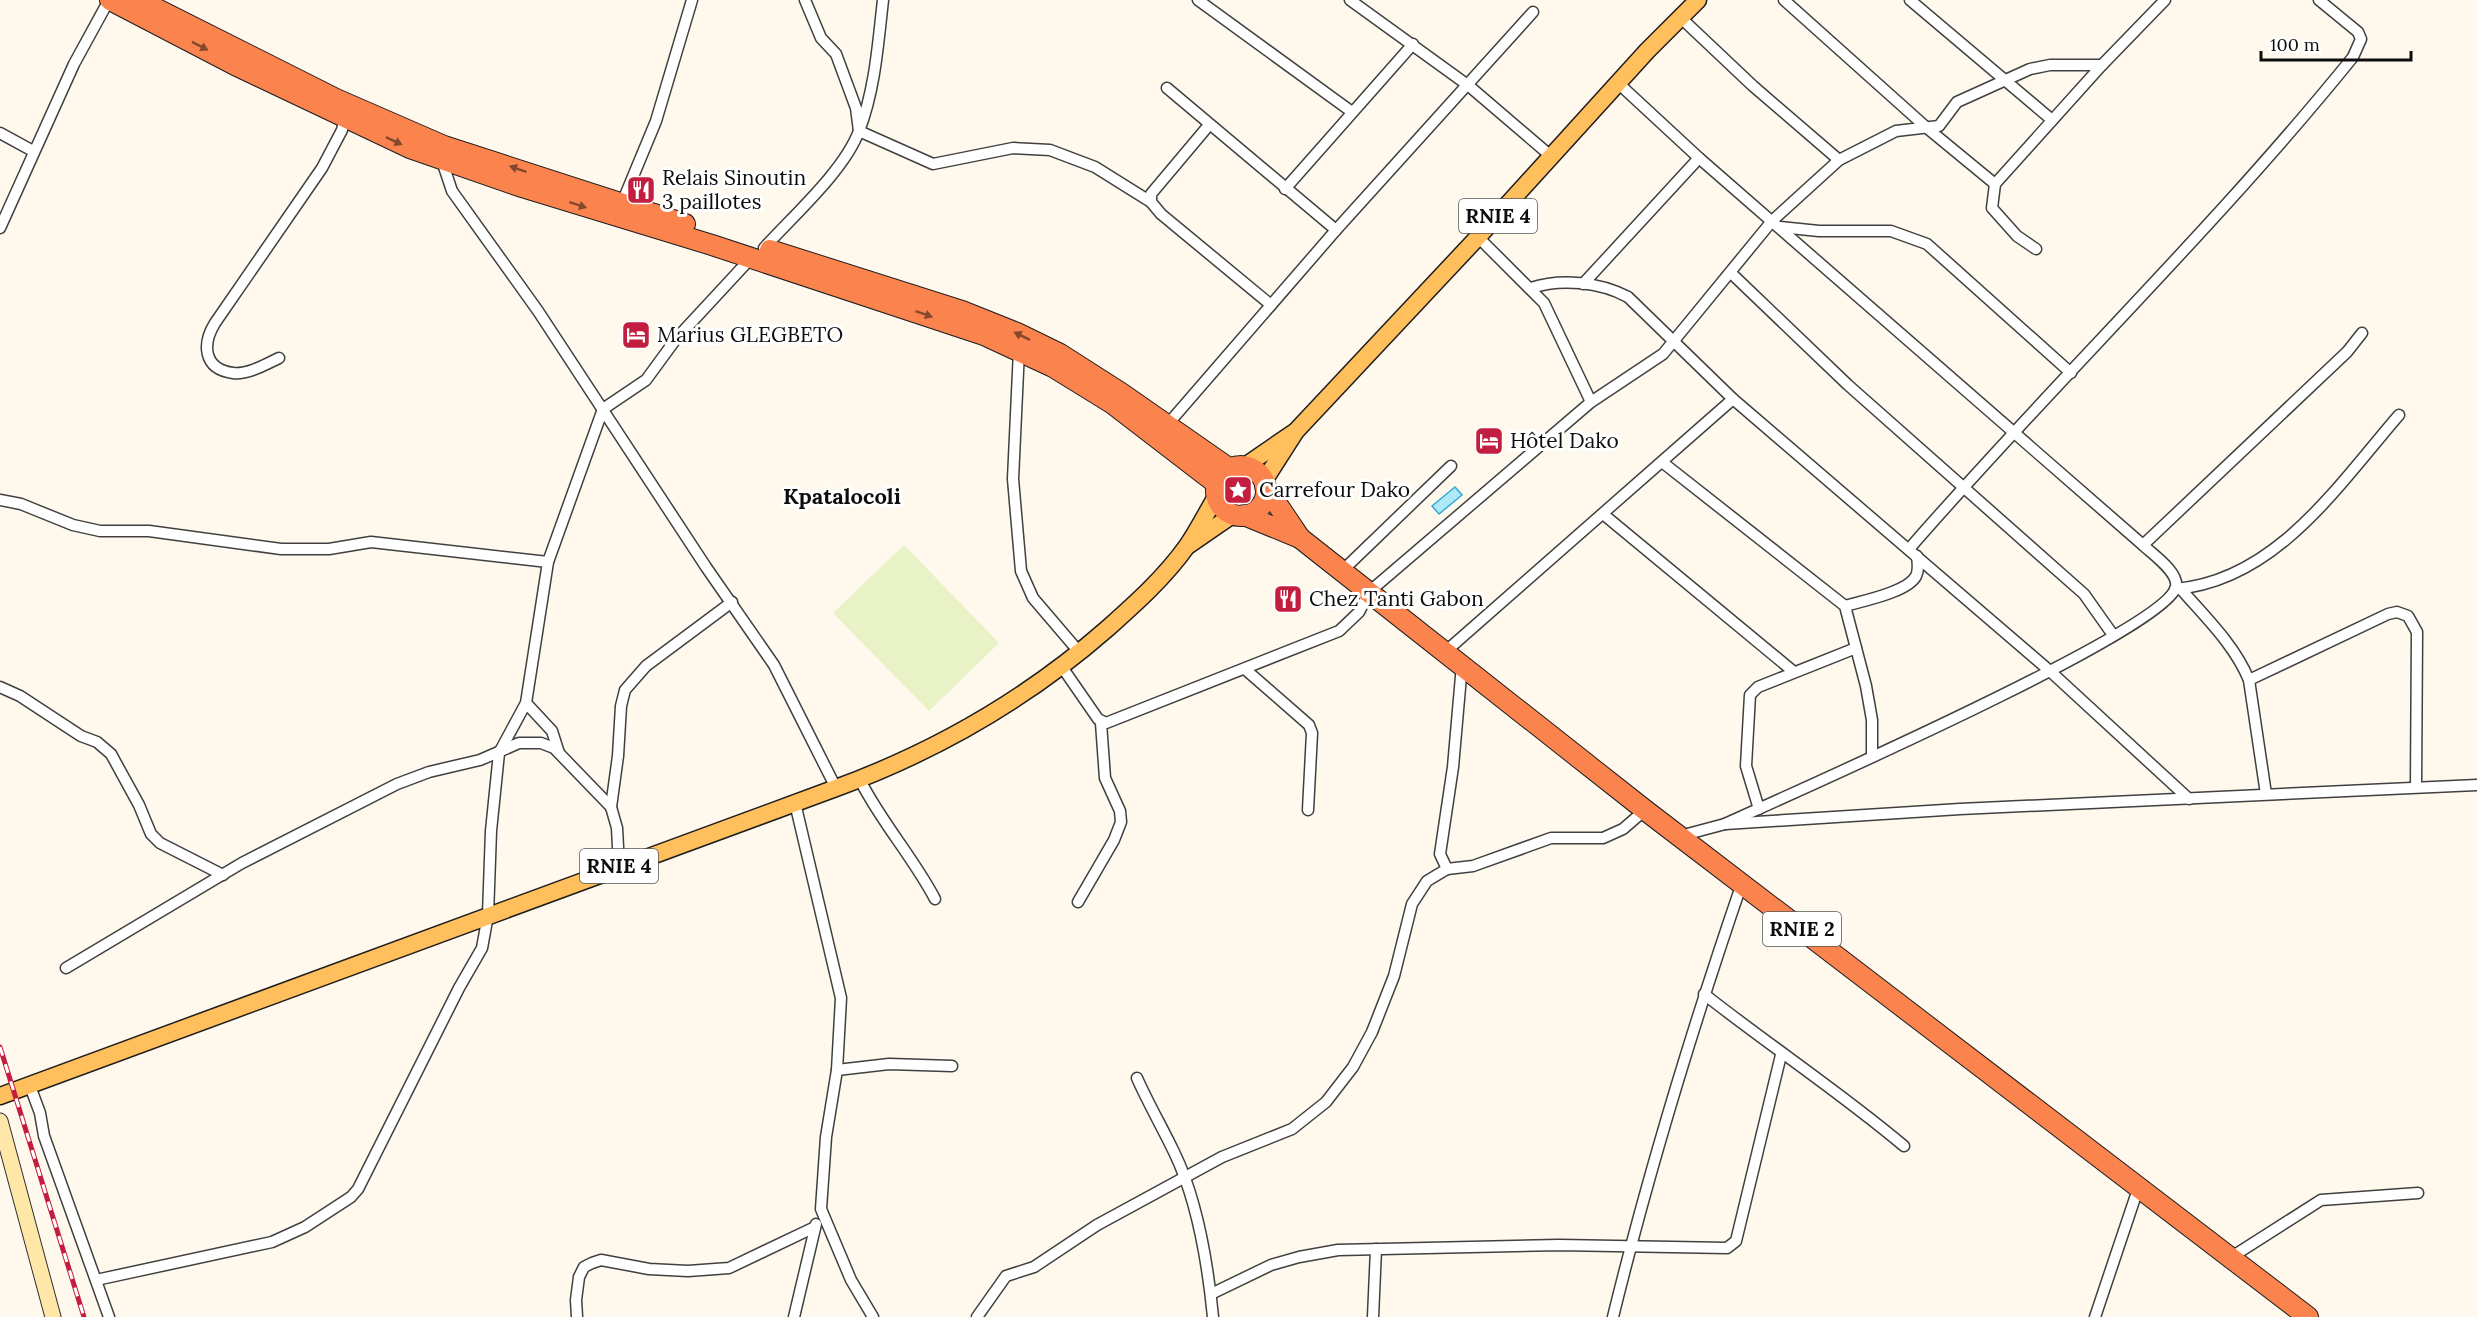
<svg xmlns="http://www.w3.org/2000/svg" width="2477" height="1317" font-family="Lora,serif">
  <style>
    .pitch { fill: #e9f2c6 }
    .water { fill: #aee8f9; stroke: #31abd4; stroke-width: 1.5 }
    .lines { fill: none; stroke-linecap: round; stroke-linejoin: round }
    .street-casing { stroke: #404040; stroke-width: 13 }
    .secondary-casing { stroke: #2f2f2f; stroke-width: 17 }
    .primary-casing { stroke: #1e1e1e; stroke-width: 19 }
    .highway-casing { stroke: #1e1e1e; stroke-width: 22 }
    .street { stroke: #fff; stroke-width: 10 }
    .secondary { stroke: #ffe8a7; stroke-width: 15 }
    .primary { stroke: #ffbf5c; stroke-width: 16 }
    .highway { stroke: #fb834e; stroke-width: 20 }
    .rail-casing { stroke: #c31e3f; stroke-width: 5 }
    .rail { stroke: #fff; stroke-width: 3; stroke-dasharray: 9; stroke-linecap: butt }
    .oneway { fill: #84482e }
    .labels { text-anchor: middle; stroke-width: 6; stroke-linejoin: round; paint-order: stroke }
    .shield { fill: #fff; stroke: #565656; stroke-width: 1.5 }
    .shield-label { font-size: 20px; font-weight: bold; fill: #0d0d0d }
    .poi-label { font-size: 21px; fill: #0d0d0d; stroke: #fff; text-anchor: start }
    .neighbourhood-label { font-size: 22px; font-weight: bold; fill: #0d0d0d; stroke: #fff }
  </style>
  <rect width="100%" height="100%" fill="#fff8ec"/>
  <polygon class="pitch" points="904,545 999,643 929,711 833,613"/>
  <polygon class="water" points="1455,487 1462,495 1439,514 1432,506"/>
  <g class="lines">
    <g class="street-casing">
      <g id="street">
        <polyline points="805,0 821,38 836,54 856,108 859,131 933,164 1013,148 1050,150 1095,167 1151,202"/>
        <polyline points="1198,0 1352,112"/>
        <polyline points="1350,0 1469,86 1552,157"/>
        <polyline points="1784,0 1927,128 1995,184"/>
        <polyline points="1910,0 2052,120"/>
        <polyline points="1680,17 1753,86 1839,160"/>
        <path d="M1618,83l81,75 444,387c9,9 36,27 33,42 -12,44 -390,209 -451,237"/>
        <polyline points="1167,88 1336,230"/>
        <polyline points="1209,125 1151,194 1151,202 1161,214 1271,305"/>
        <polyline points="0,133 33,151"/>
        <polyline points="441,158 452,191 538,311 706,567 774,665 836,788"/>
        <polyline points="1285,189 1413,44"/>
        <polyline points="622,203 656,121 692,0"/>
        <polyline points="1780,227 1819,231 1891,231 1927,244 2071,373"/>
        <polyline points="0,228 74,64 109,0"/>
        <polyline points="1478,237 1544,303 1591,402"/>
        <path d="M764,248c29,-32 80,-77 95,-117 16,-41 19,-87 24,-131"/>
        <polyline points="2036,249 2017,236 1992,208 1995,184 2102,65 2165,0"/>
        <polyline points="1731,273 1848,385 2084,594 2113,635"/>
        <polyline points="1583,284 1699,158"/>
        <path d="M1531,288c30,-10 69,-6 97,9l105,102 318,273 138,127"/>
        <polyline points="1019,350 1013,479 1021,571 1033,598 1080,653"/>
        <path d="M279,358c-13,6 -31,17 -46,15 -30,-4 -31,-29 -18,-50l107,-155 20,-38 3,-13"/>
        <polyline points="1168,424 1336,230 1533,12"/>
        <polyline points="1662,462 1845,606 1866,686 1872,720 1872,757"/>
        <polyline points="0,500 21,504 73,525 100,531 149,531 281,549 329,549 371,542 548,562"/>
        <polyline points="1603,514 1794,672"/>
        <polyline points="2143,545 2347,352 2362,333"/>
        <path d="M1909,549c145,-167 305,-320 444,-492l8,-18 -3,-7 -39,-32"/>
        <polyline points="1342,571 1451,466"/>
        <path d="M2180,588c25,29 54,56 69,92l17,114"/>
        <path d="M2175,589c101,-8 164,-105 224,-174"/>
        <path d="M1845,606c17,-5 63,-14 71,-30 3,-6 2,-13 1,-20"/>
        <polyline points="1445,652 1733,399"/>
        <polyline points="1462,665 1453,767 1440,854 1447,869 1473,866 1551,838 1603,838 1623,829 1645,810"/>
        <polyline points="1062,667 1098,719 1106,723 1339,631 1359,612 1369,592 1591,402 1663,354 1772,221 1839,160 1896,131 1939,126 1957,102 2030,69 2050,65 2102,65"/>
        <polyline points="1246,670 1309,725 1312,733 1308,810"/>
        <polyline points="2249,680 2388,614 2397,612 2408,616 2417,632 2416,787"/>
        <polyline points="0,687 20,696 81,736 97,742 111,754 139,805 151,834 160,843 223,875"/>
        <polyline points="526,703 552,731 559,753"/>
        <path d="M860,780c21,42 53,77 75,119"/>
        <polyline points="795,803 841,998 837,1070 826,1137 821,1209 851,1280 873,1317"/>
        <polyline points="1759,809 1746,766 1750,695 1758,687 1856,648"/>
        <polyline points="1680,836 1725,824 1960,809 2477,785"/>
        <polyline points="619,866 617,828 611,807 618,756 621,706 625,690 646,666 732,602"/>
        <polyline points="1078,902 1114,840 1121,822 1120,811 1105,778 1101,723"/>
        <polyline points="66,968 242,863 397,784 429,772 480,760 519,743 541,743 554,748 611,807"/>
        <path d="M1704,994c66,52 136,98 200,152"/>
        <polyline points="837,1070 889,1064 952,1066"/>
        <path d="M1137,1078c11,25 25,49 37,74 23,47 34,114 39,165"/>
        <polyline points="30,1086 40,1113 44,1136 109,1317"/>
        <polyline points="2230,1258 2321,1200 2418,1193"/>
        <polyline points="96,1280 272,1242 305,1227 351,1197 358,1189 459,988 482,948 488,915 491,831 499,753 526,703 548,562 603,409 646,380 676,339 751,258"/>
        <polyline points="1211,1294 1271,1265 1299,1257 1338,1250 1559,1245 1727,1248 1736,1241 1781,1055"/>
        <polyline points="577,1317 576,1300 579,1277 584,1267 592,1263 601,1260 649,1269 688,1271 729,1268 815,1227"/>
        <polyline points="794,1317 816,1224"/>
        <polyline points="977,1317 1006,1276 1034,1267 1097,1225 1222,1157 1292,1129 1326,1102 1353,1067 1372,1032 1394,976 1412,904 1427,881 1447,869"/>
        <polyline points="1373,1317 1376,1249"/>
        <path d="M1613,1317c36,-147 80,-291 129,-434"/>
        <polyline points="2095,1317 2138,1189"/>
      </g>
    </g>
    <g class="secondary-casing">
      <polyline id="secondary" points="0,1121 53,1317"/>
    </g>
    <g class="primary-casing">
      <g id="primary">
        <polyline points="1245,466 1293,433"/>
        <polyline points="1264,481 1296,431 1478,237 1647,51 1698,0"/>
        <polyline points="1189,545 1234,514"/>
        <path d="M0,1096l836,-308c101,-37 191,-89 272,-160 28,-25 57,-51 79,-82 11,-16 20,-34 30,-51"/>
      </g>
    </g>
    <g class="highway-casing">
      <g id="highway">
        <polyline points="110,0 235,65 410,148 522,187 712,245 984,335 1053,367 1113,404 1217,484"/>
        <polyline points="141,1 336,99 444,146 685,224"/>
        <polyline points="770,250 962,311 1017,333 1060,354 1121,393 1230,469"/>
        <circle cx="1241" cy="491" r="25"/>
        <polyline points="1265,486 1300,538"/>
        <polyline points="1244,515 1300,538 1645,810 2308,1317"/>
      </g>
    </g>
    <use href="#street" class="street"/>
    <use href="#secondary" class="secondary"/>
    <use href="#primary" class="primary"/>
    <use href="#highway" class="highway"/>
    <g class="rail-casing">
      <polyline id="rail" points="0,1047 84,1317"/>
    </g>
    <use href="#rail" class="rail"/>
  </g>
  <defs><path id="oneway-solid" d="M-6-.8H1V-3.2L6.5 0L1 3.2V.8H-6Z" transform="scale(1.5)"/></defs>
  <g class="oneway">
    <use href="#oneway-solid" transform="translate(200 46) rotate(27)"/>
    <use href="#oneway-solid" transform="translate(394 141) rotate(25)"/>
    <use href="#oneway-solid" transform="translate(518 169) rotate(-161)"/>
    <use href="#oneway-solid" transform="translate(578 205) rotate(18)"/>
    <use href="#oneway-solid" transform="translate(924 314) rotate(19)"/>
    <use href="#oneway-solid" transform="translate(1022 336) rotate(-154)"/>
  </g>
  <defs>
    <g id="restaurant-square" transform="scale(1.5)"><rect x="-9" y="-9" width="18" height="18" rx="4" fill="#c31e3f" stroke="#fff"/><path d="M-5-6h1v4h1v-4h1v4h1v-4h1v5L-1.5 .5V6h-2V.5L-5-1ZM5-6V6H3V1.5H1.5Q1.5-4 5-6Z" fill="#fff"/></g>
    <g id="hotel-square" transform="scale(1.5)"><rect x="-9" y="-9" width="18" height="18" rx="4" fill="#c31e3f" stroke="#fff"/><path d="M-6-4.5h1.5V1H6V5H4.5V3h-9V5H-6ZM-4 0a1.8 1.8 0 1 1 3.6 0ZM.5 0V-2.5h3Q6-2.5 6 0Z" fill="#fff"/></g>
    <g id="sight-square" transform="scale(1.5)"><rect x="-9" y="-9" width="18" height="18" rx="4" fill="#c31e3f" stroke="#fff"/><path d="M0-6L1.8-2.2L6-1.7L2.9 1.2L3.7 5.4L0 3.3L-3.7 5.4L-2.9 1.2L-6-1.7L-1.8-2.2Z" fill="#fff"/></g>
  </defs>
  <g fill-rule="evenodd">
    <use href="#restaurant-square" x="641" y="190"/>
    <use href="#hotel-square" x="636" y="335"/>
    <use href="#hotel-square" x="1489" y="441"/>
    <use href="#sight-square" x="1238" y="490"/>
    <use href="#restaurant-square" x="1288" y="599"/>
  </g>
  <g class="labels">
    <g class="shield">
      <rect x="1459" y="199" width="78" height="34" rx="4.5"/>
      <rect x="580" y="849" width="78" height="34" rx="4.5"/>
      <rect x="1763" y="912" width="78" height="34" rx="4.5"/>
    </g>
    <g class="shield-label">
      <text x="1498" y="223">RNIE 4</text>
      <text x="619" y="873">RNIE 4</text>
      <text x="1802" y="936">RNIE 2</text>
    </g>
    <g class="poi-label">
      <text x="662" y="185">Relais Sinoutin<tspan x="662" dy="24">3 paillotes</tspan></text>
      <text x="657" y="342">Marius GLEGBETO</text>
      <text x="1510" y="448">Hôtel Dako</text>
      <text x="1259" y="497">Carrefour Dako</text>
      <text x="1309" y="606">Chez Tanti Gabon</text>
    </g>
    <g class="neighbourhood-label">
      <text x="842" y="504">Kpatalocoli</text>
    </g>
  </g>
  <path d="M2261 51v9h150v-9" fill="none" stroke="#0d0d0d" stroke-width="3"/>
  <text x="2270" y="51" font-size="18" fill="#0d0d0d" stroke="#ffffff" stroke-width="4.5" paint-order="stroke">100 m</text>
</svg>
